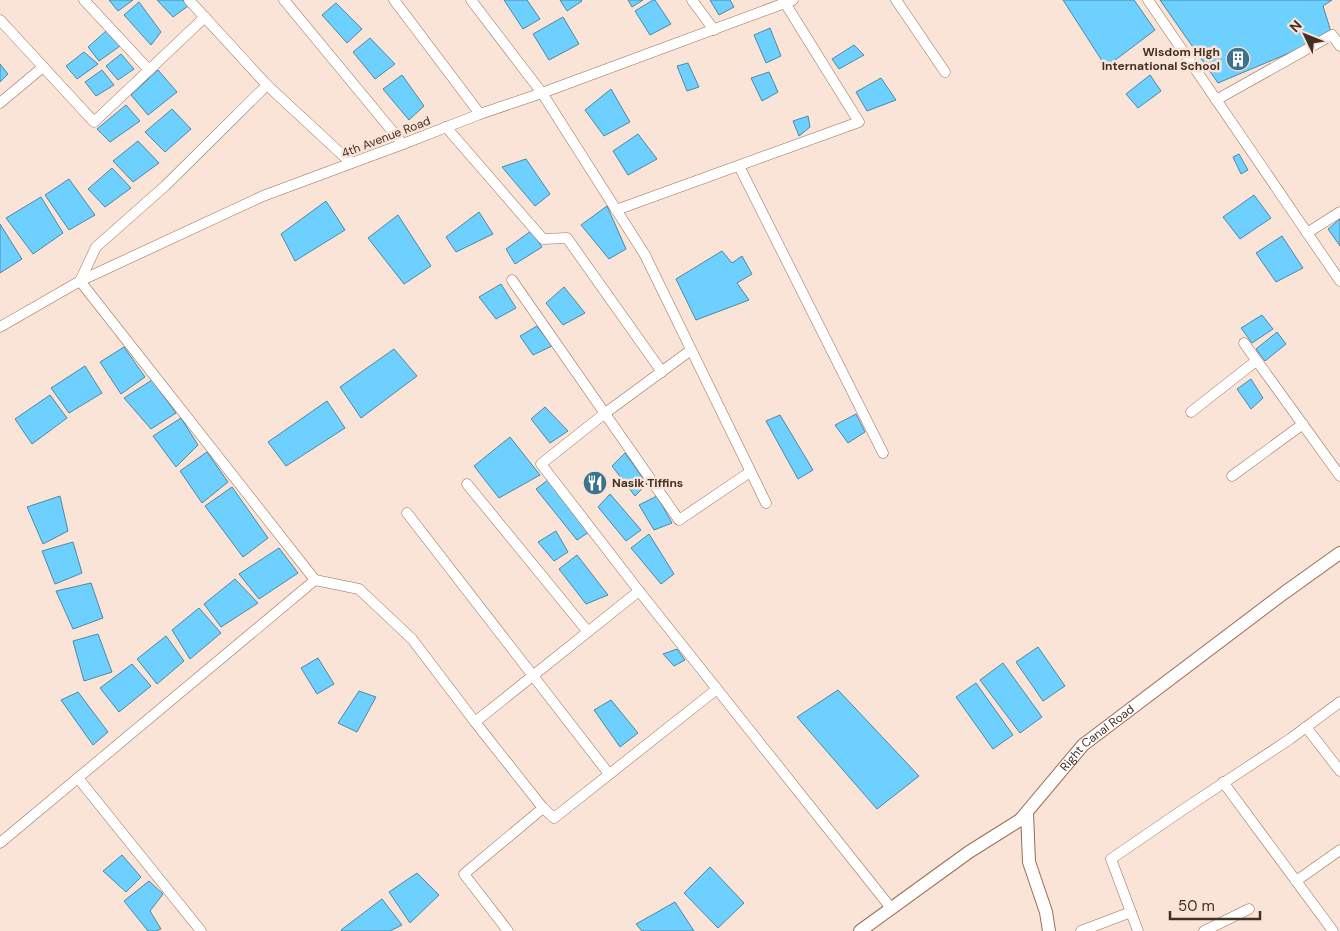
<svg xmlns="http://www.w3.org/2000/svg" width="1340" height="931" font-family="'DM Sans',sans-serif">
  <style>
    .building { fill: #6dd0fe; stroke: #4f88a4 }
    .lines { fill: none; stroke-linecap: round; stroke-linejoin: round }
    .minor-casing { stroke: #9d6c51; stroke-width: 11 }
    .tertiary-casing { stroke: #9d6c51; stroke-width: 14 }
    .minor { stroke: #fff; stroke-width: 10 }
    .tertiary { stroke: #fff; stroke-width: 12 }
    .labels { text-anchor: middle; stroke-width: 5; stroke-linejoin: round; paint-order: stroke }
    .poi-label { font-size: 12px; font-weight: bold; fill: #453024; stroke: #fae4d8; text-anchor: end }
    .street-label { font-size: 12px; fill: #453024; stroke: #fae4d8 }
  </style>
  <rect width="100%" height="100%" fill="#fae4d8"/>
  <g class="building">
    <polygon points="109,0 133,0 118,11"/>
    <polygon points="157,0 183,0 188,6 173,17"/>
    <polygon points="504,0 527,0 540,19 523,29"/>
    <polygon points="560,0 581,0 582,1 567,11"/>
    <polygon points="628,0 643,0 632,7"/>
    <polygon points="653,0 655,0 671,24 650,35 635,11"/>
    <polygon points="710,0 730,0 734,7 719,15"/>
    <polygon points="1063,0 1134,0 1155,30 1106,67"/>
    <polygon points="1160,0 1332,0 1323,6 1332,35 1218,83"/>
    <polygon points="139,2 161,32 151,45 124,15"/>
    <polygon points="336,3 362,29 347,43 322,15"/>
    <polygon points="563,17 579,44 549,60 533,34"/>
    <polygon points="770,28 781,56 766,63 754,35"/>
    <polygon points="106,31 120,46 99,61 88,47"/>
    <polygon points="370,38 395,64 375,79 353,52"/>
    <polygon points="854,45 864,55 839,69 832,59"/>
    <polygon points="84,52 98,64 77,79 66,66"/>
    <polygon points="121,54 134,69 118,80 106,66"/>
    <polygon points="688,63 699,87 687,91 677,66"/>
    <polygon points="0,64 8,74 0,82"/>
    <polygon points="102,70 114,85 96,96 85,82"/>
    <polygon points="158,70 177,92 148,115 131,95"/>
    <polygon points="769,72 778,92 762,101 751,78"/>
    <polygon points="402,75 424,106 409,120 383,89"/>
    <polygon points="1150,75 1161,91 1138,108 1126,94"/>
    <polygon points="881,78 896,100 867,111 856,92"/>
    <polygon points="611,89 630,122 604,136 585,110"/>
    <polygon points="126,105 140,121 110,142 97,129"/>
    <polygon points="172,109 191,129 165,152 145,132"/>
    <polygon points="808,116 810,127 799,136 793,121"/>
    <polygon points="638,134 657,159 628,175 613,151"/>
    <polygon points="138,141 159,163 133,182 113,161"/>
    <polygon points="1239,154 1248,170 1241,174 1233,157"/>
    <polygon points="526,159 550,194 535,206 502,167"/>
    <polygon points="112,168 131,188 105,207 88,189"/>
    <polygon points="69,179 95,215 69,230 45,195"/>
    <polygon points="1254,195 1271,218 1240,239 1223,217"/>
    <polygon points="41,197 63,233 33,254 6,218"/>
    <polygon points="326,201 345,230 295,261 281,234"/>
    <polygon points="607,206 626,249 609,259 581,225"/>
    <polygon points="479,212 493,234 456,252 446,237"/>
    <polygon points="398,215 431,266 404,284 368,238"/>
    <polygon points="1340,219 1340,246 1328,229"/>
    <polygon points="0,224 22,259 0,273"/>
    <polygon points="531,231 542,247 515,264 506,249"/>
    <polygon points="1282,236 1303,268 1276,282 1256,253"/>
    <polygon points="722,251 732,263 742,256 752,274 737,283 749,300 696,320 676,279"/>
    <polygon points="501,284 516,308 496,319 479,297"/>
    <polygon points="564,287 585,313 563,325 546,303"/>
    <polygon points="1262,315 1273,329 1252,343 1241,328"/>
    <polygon points="537,326 552,346 533,355 520,336"/>
    <polygon points="1277,332 1286,344 1265,361 1256,349"/>
    <polygon points="124,347 145,377 121,394 100,362"/>
    <polygon points="394,349 417,376 361,418 340,387"/>
    <polygon points="85,366 102,393 69,413 51,388"/>
    <polygon points="1251,379 1263,398 1251,409 1237,389"/>
    <polygon points="152,380 176,413 151,429 124,398"/>
    <polygon points="50,395 67,418 32,444 15,419"/>
    <polygon points="327,401 345,428 286,466 268,442"/>
    <polygon points="545,407 568,431 550,443 531,419"/>
    <polygon points="856,414 865,432 848,443 835,425"/>
    <polygon points="780,415 813,470 798,479 766,421"/>
    <polygon points="181,418 198,445 176,467 153,436"/>
    <polygon points="510,437 540,475 499,498 474,466"/>
    <polygon points="207,452 228,482 202,503 180,471"/>
    <polygon points="625,453 647,484 635,496 612,466"/>
    <polygon points="548,480 589,532 577,540 536,489"/>
    <polygon points="232,487 268,538 243,557 205,506"/>
    <polygon points="610,494 641,530 626,541 598,507"/>
    <polygon points="60,496 68,531 43,544 27,507"/>
    <polygon points="657,496 672,523 654,530 639,505"/>
    <polygon points="556,531 568,552 554,561 538,542"/>
    <polygon points="649,534 674,574 661,584 631,548"/>
    <polygon points="73,542 82,573 55,584 42,551"/>
    <polygon points="279,548 298,573 259,599 239,574"/>
    <polygon points="577,555 608,595 586,604 559,569"/>
    <polygon points="235,579 258,603 221,627 204,604"/>
    <polygon points="91,583 103,618 73,629 56,591"/>
    <polygon points="199,608 221,633 190,659 172,630"/>
    <polygon points="98,634 112,672 84,681 73,641"/>
    <polygon points="166,636 184,661 157,684 137,659"/>
    <polygon points="1038,647 1065,686 1043,701 1016,662"/>
    <polygon points="677,649 685,660 674,666 663,654"/>
    <polygon points="318,658 334,684 317,694 301,668"/>
    <polygon points="1003,663 1042,717 1020,733 980,680"/>
    <polygon points="132,664 151,686 119,712 100,688"/>
    <polygon points="976,683 1013,735 993,749 956,697"/>
    <polygon points="838,690 919,776 877,809 797,717"/>
    <polygon points="359,691 376,697 357,732 338,723"/>
    <polygon points="78,692 108,732 93,745 61,700"/>
    <polygon points="611,700 638,733 620,747 594,710"/>
    <polygon points="122,855 141,877 126,892 103,871"/>
    <polygon points="710,867 744,903 718,928 684,893"/>
    <polygon points="417,873 439,895 410,923 389,892"/>
    <polygon points="149,881 163,894 150,911 161,929 156,931 148,931 124,901"/>
    <polygon points="382,899 402,925 390,931 342,931 341,930"/>
    <polygon points="675,902 694,931 642,931 636,924"/>
  </g>
  <g class="lines">
    <g class="minor-casing">
      <g id="minor">
        <polyline points="84,0 149,70"/>
        <polyline points="189,0 267,85 351,163"/>
        <polyline points="284,0 403,144"/>
        <polyline points="394,0 480,114"/>
        <polyline points="471,0 542,93 645,255 766,503"/>
        <polyline points="692,0 714,30"/>
        <polyline points="896,0 945,72"/>
        <polyline points="1148,0 1340,281"/>
        <polyline points="0,20 94,122 205,17"/>
        <polyline points="1216,100 1332,35 1340,46"/>
        <polyline points="0,103 43,67"/>
        <polyline points="446,127 543,239 567,238 662,372"/>
        <polyline points="739,166 883,453"/>
        <polyline points="616,210 859,122 785,3"/>
        <polyline points="1307,233 1340,212"/>
        <polyline points="512,280 679,520 750,472"/>
        <polyline points="0,327 80,281 263,196 403,144 480,114 542,93 793,0"/>
        <polyline points="1244,343 1340,476"/>
        <polyline points="691,350 604,414 541,464 639,591 891,908"/>
        <polyline points="1191,412 1256,361"/>
        <polyline points="1232,476 1303,424"/>
        <polyline points="467,484 588,632"/>
        <polyline points="407,513 609,774"/>
        <polyline points="315,580 359,589 412,639 475,722 639,591"/>
        <polyline points="475,722 543,808 554,818 717,689"/>
        <polyline points="1306,727 1340,771"/>
        <polyline points="78,778 201,931"/>
        <polyline points="1223,782 1333,931"/>
        <polyline points="0,843 315,580 80,281 96,247 165,186 267,85"/>
        <polyline points="1296,881 1340,850"/>
        <polyline points="508,931 464,874 543,808"/>
        <polyline points="1081,931 1131,912"/>
        <polyline points="1138,931 1111,859 1184,809 1290,739 1340,702"/>
        <polyline points="1204,931 1249,909"/>
      </g>
    </g>
    <g class="tertiary-casing">
      <g id="tertiary">
        <polyline points="1027,813 1029,862 1046,912 1049,931"/>
        <path id="s1" d="M860,931l109,-79 51,-32 63,-75 201,-152 56,-40"/>
      </g>
    </g>
    <use href="#minor" class="minor"/>
    <use href="#tertiary" class="tertiary"/>
  </g>
  <defs>
    <g id="building-disc" transform="scale(1.25)"><circle r="9.5" fill="#3b738d" stroke="#fae4d8"/><path d="M-4-6H4V6H1V3H-1V6H-4ZM-2.5-4.3h1.7v1.8h-1.7ZM.8-4.3h1.7v1.8H.8ZM-2.5-1h1.7V.8h-1.7ZM.8-1h1.7V.8H.8Z" fill="#fff"/></g>
    <g id="restaurant-disc" transform="scale(1.25)"><circle r="9.5" fill="#3b738d" stroke="#fae4d8"/><path d="M-5-6h1v4h1v-4h1v4h1v-4h1v5L-1.5 .5V6h-2V.5L-5-1ZM5-6V6H3V1.5H1.5Q1.5-4 5-6Z" fill="#fff"/></g>
  </defs>
  <g fill-rule="evenodd">
    <use href="#building-disc" x="1238" y="59"/>
    <use href="#restaurant-disc" x="595" y="483"/>
  </g>
  <g class="labels">
    <g class="poi-label">
      <text x="1220" y="56">Wisdom High<tspan x="1220" dy="14">International School</tspan></text>
      <text x="612" y="487" text-anchor="start">Nasik Tiffins</text>
    </g>
    <g class="street-label">
      <text transform="translate(386 137) rotate(-21)" y="4">4th Avenue Road</text>
      <text dy="4" stroke="none"><textPath href="#s1" startOffset="308">Right Canal Road</textPath></text>
    </g>
  </g>
  <g transform="translate(1305 35) rotate(313)" stroke="#fae4d8" stroke-width="4" paint-order="stroke">
  <path d="M0-4L9 19L0 12L-9 19Z" fill="#453024"/>
  <text y="-8" font-size="14" font-weight="bold" text-anchor="middle" fill="#453024">N</text>
  </g>
  <path d="M1170 911v8h90v-8" fill="none" stroke="#453024" stroke-width="2.5"/>
  <text x="1178" y="911" font-size="15" fill="#453024" stroke="#fae4d8" stroke-width="4" paint-order="stroke">50 m</text>
</svg>
